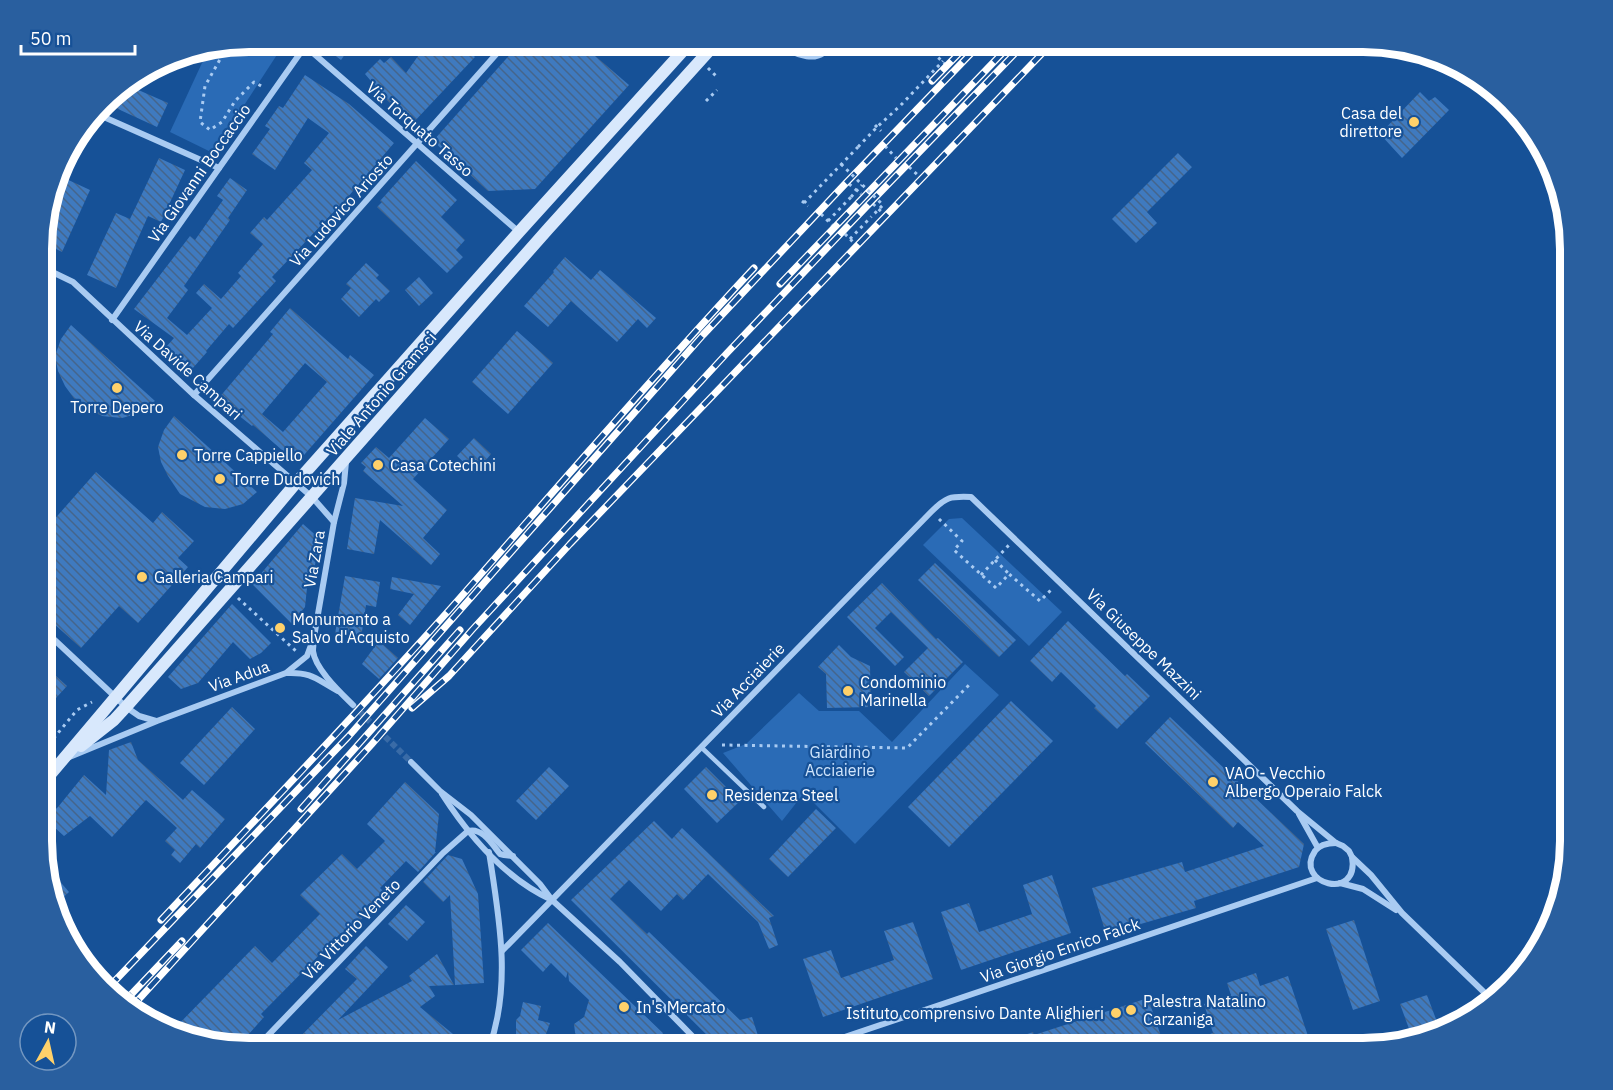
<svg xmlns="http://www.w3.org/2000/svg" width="1613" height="1090" font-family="'IBM Plex Sans',sans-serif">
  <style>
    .park { fill: #2a6bb6 }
    .building { fill: url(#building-back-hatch); fill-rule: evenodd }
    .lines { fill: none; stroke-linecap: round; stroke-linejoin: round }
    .minor-tunnel { stroke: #396ba7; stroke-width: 6; stroke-dasharray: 6 3; stroke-linecap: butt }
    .path { stroke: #a9cbf2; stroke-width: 3; stroke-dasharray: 3 4.5; stroke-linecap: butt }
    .service { stroke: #a9cbf2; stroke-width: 4.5 }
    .minor { stroke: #a9cbf2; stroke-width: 6 }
    .secondary { stroke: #d8e8fc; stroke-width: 12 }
    .rail-casing { stroke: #fff; stroke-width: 7 }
    .rail { stroke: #165197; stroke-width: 4.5; stroke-dasharray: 14; stroke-linecap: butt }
    .path-bridge { stroke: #a9cbf2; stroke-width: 3; stroke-dasharray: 3 4.5; stroke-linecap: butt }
    .poi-dot { fill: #ffd16a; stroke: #165197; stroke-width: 2 }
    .labels { text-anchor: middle; stroke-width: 4.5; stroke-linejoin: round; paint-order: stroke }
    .poi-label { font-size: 16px; fill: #fff; stroke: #165197; text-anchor: start }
    .street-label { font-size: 16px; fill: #fff; stroke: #165197 }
    .park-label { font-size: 16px; fill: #d0e5fc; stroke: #165197 }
    .rim { fill: none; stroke: #fff; stroke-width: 8 }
  </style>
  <defs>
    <pattern id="building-back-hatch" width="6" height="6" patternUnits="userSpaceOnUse" patternTransform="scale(1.5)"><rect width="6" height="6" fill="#3f7abf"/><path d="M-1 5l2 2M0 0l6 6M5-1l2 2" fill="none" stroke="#45658b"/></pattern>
  </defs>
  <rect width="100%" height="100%" fill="#165197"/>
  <g class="park">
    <polygon points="250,42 282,42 284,44 213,153 170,132 208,50"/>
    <polygon points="962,518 1062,612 1029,646 923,545 949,519"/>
    <polygon points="965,664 999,695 855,844 804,793 782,821 723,753 746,744 799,693 819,711 859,711 892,742"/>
  </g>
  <g class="building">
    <polygon points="316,42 354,42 341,60"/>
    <polygon points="428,42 460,42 475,57 412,124 387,100 365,74 380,59 384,63 391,57 406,73"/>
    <polygon points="521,42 579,42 629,85 535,189 488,191 433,141"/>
    <polygon points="305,75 349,104 394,143 347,198 272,277 276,281 233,328 229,324 206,351 207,352 192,369 166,347 174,338 134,309 190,236 195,240 223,200 217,196 230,178 247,190 228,218 230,220 184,286 188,290 167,318 187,335 212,308 196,293 204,284 221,299 241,276 238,273 263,244 250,233 264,217 267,220 312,170 304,163 329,133 308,118 275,170 252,154 270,129 265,126 279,106 283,108"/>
    <polygon points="127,85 168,103 157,127 105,103 112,94"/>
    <polygon points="1420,92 1429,101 1435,97 1449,110 1402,158 1380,134"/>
    <polygon points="1178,153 1192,167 1147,212 1157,223 1136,243 1112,219"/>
    <polygon points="159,158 185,170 161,222 148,216 116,288 87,275 116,213 130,219"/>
    <polygon points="416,161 457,200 441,217 465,240 456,250 463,257 447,273 377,207 382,202 380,201"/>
    <polygon points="62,177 90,190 62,252 44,243 44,223 48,208"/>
    <polygon points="565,257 591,280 600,270 656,318 647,328 638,319 617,342 571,301 548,327 524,306 554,272 553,271"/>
    <polygon points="366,263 379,275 376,278 390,291 379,302 376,299 359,317 341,299 351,288 346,284"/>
    <polygon points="419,277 433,293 419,306 405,290"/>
    <path d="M290,308l58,51 2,-4 24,20 -77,88 -44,-38 -1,1 -34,-27 55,-65 -3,-2zM305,363l22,19 -44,50 -21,-18z"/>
    <polygon points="71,325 155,401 140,413 122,418 102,416 78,404 65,386 58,371 55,356 61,339"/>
    <polygon points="517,331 553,363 508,414 472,382"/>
    <polygon points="174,416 217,455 257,492 243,504 225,509 205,507 180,494 168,476 161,462 158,447 164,430"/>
    <polygon points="425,418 449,439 413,479 447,510 423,538 440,554 431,565 380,520 374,554 347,549 355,498 403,506 363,471 366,467 361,463 376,447 389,458"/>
    <polygon points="474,438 491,454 475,473 457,456"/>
    <polygon points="96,472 153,523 162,512 194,541 178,558 188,567 138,623 119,606 81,648 44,615 44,531"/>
    <polygon points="303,524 320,539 314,570 309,569 305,607 292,624 252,584"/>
    <polygon points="935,563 1016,640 999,657 918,580"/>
    <polygon points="345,576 380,582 376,607 366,605 361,638 335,634"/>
    <polygon points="392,577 441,586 410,625 398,615 414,594 390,589"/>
    <polygon points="882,583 936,639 938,638 963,662 929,696 904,672 928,648 891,612 875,628 904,657 895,666 847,617"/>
    <polygon points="232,604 271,643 261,653 250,659 233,642 198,683 181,689 168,677"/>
    <polygon points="1068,621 1125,676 1127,674 1150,696 1117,729 1094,708 1096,706 1061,672 1052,682 1030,661"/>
    <polygon points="379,641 398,658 379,679 362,664"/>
    <polygon points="839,645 851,657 870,666 871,707 827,708 826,674 818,667"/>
    <polygon points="44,665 67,686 56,698 52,694 44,703"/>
    <polygon points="1011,701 1053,741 949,847 908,807"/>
    <polygon points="232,707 255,729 204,785 180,763"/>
    <polygon points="1170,717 1304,844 1299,867 1194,901 1196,908 1106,934 1092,888 1182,862 1185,872 1264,846 1238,822 1233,828 1145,743"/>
    <polygon points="131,742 138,760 183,800 192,790 225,819 200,848 196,844 180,863 171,855 175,850 165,841 177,828 146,800 112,837 90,816 64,836 45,819 58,807 84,775 106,795 109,750"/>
    <polygon points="549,767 569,786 536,820 516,801"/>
    <polygon points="706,767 740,801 717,823 684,789"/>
    <polygon points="405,782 439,814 435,852 436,852 418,872 406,861 380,888 386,894 343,938 339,935 261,1014 264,1017 240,1044 237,1041 233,1044 230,1041 226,1046 182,1037 172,1031 255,946 272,963 320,914 300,895 342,854 357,869 385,841 367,824"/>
    <polygon points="816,809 836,828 788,877 769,859"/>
    <polygon points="654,821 672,839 682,828 774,916 769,918 778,945 769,949 758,922 708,874 683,900 677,894 661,911 629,880 610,899 647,934 649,932 740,1020 752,1017 762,1048 720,1048 571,900"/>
    <polygon points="448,855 462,859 478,894 484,983 455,985 450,895 443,902 423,882"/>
    <polygon points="44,863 69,892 56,904 44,867"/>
    <polygon points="1052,875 1071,933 961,970 941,912 969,903 979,932 1032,914 1023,885"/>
    <polygon points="406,905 425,922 407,941 388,924"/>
    <polygon points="1354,920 1380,1001 1353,1010 1326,929"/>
    <polygon points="913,922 933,979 823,1017 803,959 831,950 841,978 894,960 884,931"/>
    <polygon points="548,923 663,1033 662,1035 676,1048 577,1048 574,1024 584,1017 589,1000 569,981 568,971 566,978 551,963 543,972 521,950"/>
    <polygon points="366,946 388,967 338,1020 412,981 409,976 437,954 454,985 429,986 435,996 420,1007 453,1034 441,1048 301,1048 295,1042 357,979 345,969"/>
    <polygon points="1256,973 1260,986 1288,976 1312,1048 1205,1048 1201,1037 1213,1033 1204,1004 1231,995 1227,983"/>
    <polygon points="1427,995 1440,1030 1412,1037 1400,1004"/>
    <polygon points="1148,998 1165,1048 994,1048 994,1046 1033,1032 1034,1035"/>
    <polygon points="523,1002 541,1006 538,1020 550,1023 541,1048 518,1048 518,1045 516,1044 516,1020 520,1016"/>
  </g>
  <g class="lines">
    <polyline class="minor-tunnel" points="353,705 411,762"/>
    <g class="path">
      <polyline points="658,42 651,50 657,55 668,43"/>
      <polyline points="922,42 945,64"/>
      <polyline points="227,47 205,86 200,122 210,130 222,122 235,101 254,82 263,87"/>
      <polyline points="708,68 716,76"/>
      <polyline points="706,101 717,90"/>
      <polyline points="875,125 881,131"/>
      <polyline points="885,146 896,158"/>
      <polyline points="858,147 877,127 900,106 943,61"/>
      <polyline points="909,167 919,176"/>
      <polyline points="849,184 861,194"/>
      <polyline points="802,201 808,206"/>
      <polyline points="804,203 830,176"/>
      <polyline points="873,204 883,213"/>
      <polyline points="821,214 832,225"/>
      <polyline points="828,221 851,197"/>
      <polyline points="845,234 854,243"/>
      <polyline points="850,239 871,217"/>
      <polyline points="939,519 962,541 954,550 996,588 1009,574 1040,601 1052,589"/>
      <polyline points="995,560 1009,574"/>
      <polyline points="981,575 1009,545"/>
      <polyline points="238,598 297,652"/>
      <polyline points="722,745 907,748 971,683"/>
      <polyline points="44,750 77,710 92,702"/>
    </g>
    <g class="service">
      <path d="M777,42c16,14 44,26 56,0"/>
      <polyline points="701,747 764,807"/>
    </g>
    <g class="minor">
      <polyline points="305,46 519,232"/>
      <polyline points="97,114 219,168"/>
      <polyline points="44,268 73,282 194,395 312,497 334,522"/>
      <polyline points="112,320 308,42"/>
      <polyline points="194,395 507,42"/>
      <path d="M346,462l-2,21 -10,39 -20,115c0,5 -1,10 -1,14 2,18 28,42 40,54"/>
      <polyline points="44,630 126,707 139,716 156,721"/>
      <path d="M287,673c26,-1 30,7 51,18"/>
      <polyline points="67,758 157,721 286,673 307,656 314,637"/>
      <polyline points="411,762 440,791 471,815 540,884 552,900 620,962 704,1048"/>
      <path d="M442,794c27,42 64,85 110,106"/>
      <polyline points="1299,814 1318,848"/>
      <path d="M468,831c14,-4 24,13 32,23l4,1 9,1"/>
      <path d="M1336,843c-8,0 -16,1 -21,8 -22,33 45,51 37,6"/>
      <polyline points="1340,883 1363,889 1396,910"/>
      <path d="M502,951l429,-439c15,-15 19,-16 40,-15l326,314 39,32 7,3 6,5 3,6 19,18 31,38 88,85"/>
      <polyline points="256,1048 443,853 468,831"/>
      <path d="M489,1048c23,-63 10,-131 0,-196"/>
      <polyline points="812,1048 1317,878"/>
    </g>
    <g class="secondary">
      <polyline points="81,746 114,720 126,707 548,229 717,42"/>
      <polyline points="44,782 296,483 519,232 691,42"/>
    </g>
    <g class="rail-casing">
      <g id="rail">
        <polyline points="932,81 970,42"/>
        <polyline points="780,284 1013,42"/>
        <polyline points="412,708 449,676 570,544 1053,42"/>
        <polyline points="301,809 460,630"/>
        <path d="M161,920c100,-106 201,-212 298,-321 98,-111 194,-223 295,-331"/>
        <polyline points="108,988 348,737 703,335 845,184 982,42"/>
        <polyline points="122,1004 182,941"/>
        <polyline points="130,1009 372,744 472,630 727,353 865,208 1026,42"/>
      </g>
    </g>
    <use href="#rail" class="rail"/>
    <g class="path-bridge">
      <polyline points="841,164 883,205 871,217"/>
      <polyline points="830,176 858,147"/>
      <polyline points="851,197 862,185"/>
    </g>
  </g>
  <g class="poi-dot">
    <circle cx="1414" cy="122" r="6"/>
    <circle cx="117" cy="388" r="6"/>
    <circle cx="182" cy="455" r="6"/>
    <circle cx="378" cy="465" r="6"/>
    <circle cx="220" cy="479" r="6"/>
    <circle cx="142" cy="577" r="6"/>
    <circle cx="280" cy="628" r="6"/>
    <circle cx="848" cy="691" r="6"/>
    <circle cx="1213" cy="782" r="6"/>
    <circle cx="712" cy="795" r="6"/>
    <circle cx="624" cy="1007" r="6"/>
    <circle cx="1131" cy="1010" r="6"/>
    <circle cx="1116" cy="1013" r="6"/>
  </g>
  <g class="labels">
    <g class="poi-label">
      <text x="1402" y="119" text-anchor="end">Casa del<tspan x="1402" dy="18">direttore</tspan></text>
      <text x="117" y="413" text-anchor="middle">Torre Depero</text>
      <text x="194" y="461">Torre Cappiello</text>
      <text x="390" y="471">Casa Cotechini</text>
      <text x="232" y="485">Torre Dudovich</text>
      <text x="154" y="583">Galleria Campari</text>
      <text x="292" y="625">Monumento a<tspan x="292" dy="18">Salvo d'Acquisto</tspan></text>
      <text x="860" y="688">Condominio<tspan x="860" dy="18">Marinella</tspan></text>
      <text x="1225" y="779">VAO - Vecchio<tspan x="1225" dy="18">Albergo Operaio Falck</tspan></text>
      <text x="724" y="801">Residenza Steel</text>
      <text x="1143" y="1007">Palestra Natalino<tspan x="1143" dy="18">Carzaniga</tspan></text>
      <text x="636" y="1013">In's Mercato</text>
      <text x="1104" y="1019" text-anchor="end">Istituto comprensivo Dante Alighieri</text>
    </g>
    <g class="street-label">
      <text transform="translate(420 129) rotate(41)" y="6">Via Torquato Tasso</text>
      <text transform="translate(199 173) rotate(-55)" y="6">Via Giovanni Boccaccio</text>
      <text transform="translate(341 210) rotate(-48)" y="6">Via Ludovico Ariosto</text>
      <text transform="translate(188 370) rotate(42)" y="6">Via Davide Campari</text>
      <text transform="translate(381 394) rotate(-49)" y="6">Viale Antonio Gramsci</text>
      <text transform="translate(314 559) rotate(-80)" y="6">Via Zara</text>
      <text transform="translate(1144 644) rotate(44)" y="6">Via Giuseppe Mazzini</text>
      <text transform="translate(239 676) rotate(-20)" y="6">Via Adua</text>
      <text transform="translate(748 680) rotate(-46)" y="6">Via Acciaierie</text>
      <text transform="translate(351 929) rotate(-46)" y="6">Via Vittorio Veneto</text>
      <text transform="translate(1060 950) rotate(-19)" y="6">Via Giorgio Enrico Falck</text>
    </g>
    <g class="park-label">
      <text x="840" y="758">Giardino<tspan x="840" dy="18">Acciaierie</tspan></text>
    </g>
  </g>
  <path d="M0 0H1613V1090H0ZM249 52H1363A197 197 0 0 1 1560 249V841A197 197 0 0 1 1363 1038H249A197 197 0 0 1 52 841V249A197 197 0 0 1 249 52Z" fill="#295f9f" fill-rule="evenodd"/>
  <path class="rim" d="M249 52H1363A197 197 0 0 1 1560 249V841A197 197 0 0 1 1363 1038H249A197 197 0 0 1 52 841V249A197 197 0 0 1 249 52Z"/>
  <g transform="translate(48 1042) rotate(8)"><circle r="28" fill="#165197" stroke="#7397c1" stroke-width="1.5"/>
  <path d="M0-4.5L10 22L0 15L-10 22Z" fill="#ffd16a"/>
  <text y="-9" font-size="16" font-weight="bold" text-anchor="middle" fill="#ffffff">N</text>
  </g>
  <path d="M21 45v9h114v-9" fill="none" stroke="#ffffff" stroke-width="3"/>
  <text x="30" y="45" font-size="18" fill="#ffffff" stroke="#165197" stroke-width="4.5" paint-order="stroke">50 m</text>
</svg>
